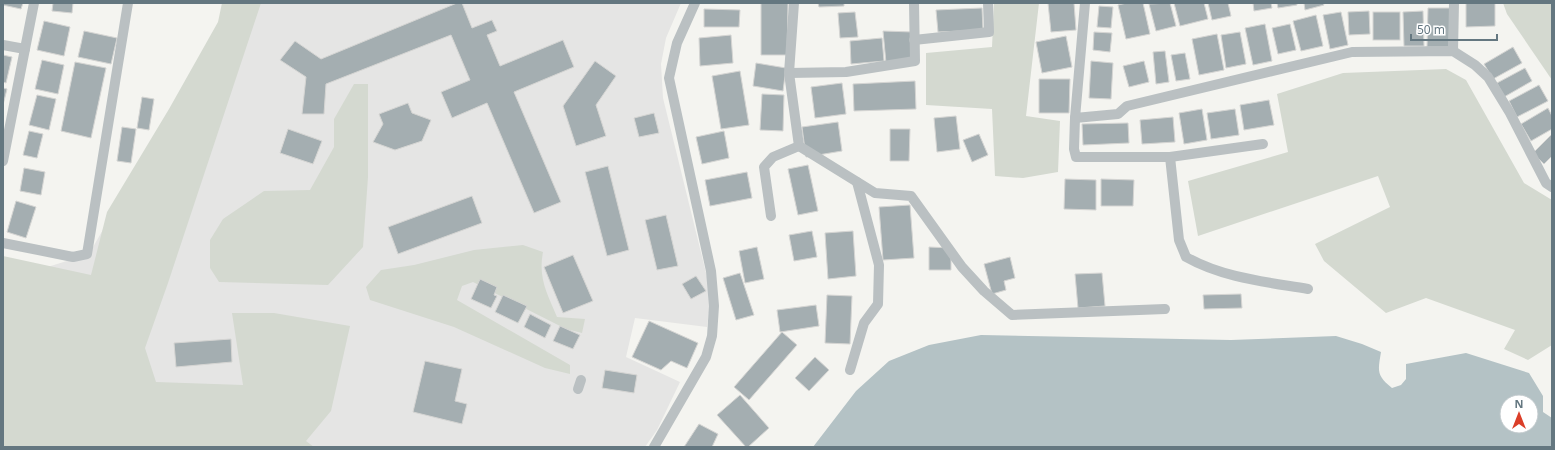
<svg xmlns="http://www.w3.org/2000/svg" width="1555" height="450" font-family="'Noto Sans',sans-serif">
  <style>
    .built { fill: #e5e5e4 }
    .green { fill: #d4d9d0 }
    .water { fill: #b4c2c5; fill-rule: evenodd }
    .building { fill: #a4aeb1; stroke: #d5d5d3 }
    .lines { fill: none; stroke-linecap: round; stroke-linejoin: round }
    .minor { stroke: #bac0c2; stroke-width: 10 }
  </style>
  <rect width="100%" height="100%" fill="#f4f4f0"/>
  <polygon class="built" points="227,3 681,3 666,38 661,64 663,98 709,285 710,305 707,327 635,318 626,357 680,382 657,430 645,447 232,447 3,281 89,254 221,24"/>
  <g class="green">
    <polygon points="222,3 261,3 168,283 145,348 156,382 243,385 232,313 274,313 350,326 331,411 306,441 314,447 3,447 3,256 91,275 107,212 169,109 218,22"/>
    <polygon points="994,3 1039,3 1026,116 1060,121 1058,172 1023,178 995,176 992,109 926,105 926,53 992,47"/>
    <polygon points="1503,3 1552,3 1552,80 1507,14"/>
    <polygon points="1446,69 1466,80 1524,183 1552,200 1552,345 1528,360 1504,349 1515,330 1426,298 1386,313 1324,261 1315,244 1390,207 1378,176 1198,236 1188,181 1288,152 1277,94 1343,73"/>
    <polygon points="354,84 368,84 368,177 363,247 328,285 219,282 210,268 210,240 223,219 264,191 310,190 334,147 334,119"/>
    <path d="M523,245l20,7c-5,26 4,41 14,65l28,2 -3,14 -16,-4 -93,-47 -11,4 -5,14 113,65v9l-25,-6 -91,-41 -84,-27 -4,-13 15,-17 33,-5 60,-15z"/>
  </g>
  <path class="water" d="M981,335l250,5 105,-4 26,8 19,8c-3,19 -5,23 11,36l9,-3 5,-6v-15l60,-11 63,20 14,23v16l9,6v29h-739l43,-56 33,-30 40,-16zM1507,402h24v24h-24z"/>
  <g class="building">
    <polygon points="3,3 23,3 21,9 3,5"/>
    <polygon points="53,3 73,3 72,13 52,11"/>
    <polygon points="457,3 462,3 472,28 492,20 497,31 487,35 500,66 563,40 574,67 514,92 561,202 534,213 487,103 452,118 441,92 470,80 451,35 326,84 324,114 302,114 306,77 280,60 295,41 321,59"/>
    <polygon points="761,3 788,3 787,55 761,55"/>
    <polygon points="818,3 844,3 844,6 819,7"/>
    <polygon points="1048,3 1074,3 1076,30 1051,32"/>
    <polygon points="1127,3 1143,3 1150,34 1126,39 1118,5"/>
    <polygon points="1170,3 1176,26 1156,31 1149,4"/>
    <polygon points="1174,3 1204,3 1208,19 1180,26"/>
    <polygon points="1208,3 1228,3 1231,16 1212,20"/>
    <polygon points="1253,3 1271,3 1272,8 1254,11"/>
    <polygon points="1277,3 1297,3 1297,5 1278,8"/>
    <polygon points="1304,3 1323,3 1324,5 1305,10"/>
    <polygon points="1466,3 1495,3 1495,26 1466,27"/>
    <polygon points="1099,6 1113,7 1111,28 1097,27"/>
    <polygon points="982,8 983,30 938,32 936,10"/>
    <polygon points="1428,8 1450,8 1449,47 1427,47"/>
    <polygon points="704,9 740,10 739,27 704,27"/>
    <polygon points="1369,11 1370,34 1349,35 1348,12"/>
    <polygon points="1423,11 1424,46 1404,46 1403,12"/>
    <polygon points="855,12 858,37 840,38 838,13"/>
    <polygon points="1341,12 1348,45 1330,49 1323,15"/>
    <rect x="1373" y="12" width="27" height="28"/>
    <polygon points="1316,15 1323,46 1301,51 1293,21"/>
    <polygon points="44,21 70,27 64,56 37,50"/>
    <polygon points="1265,24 1272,61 1253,65 1245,28"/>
    <polygon points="1290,24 1296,50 1278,54 1272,28"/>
    <polygon points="84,31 117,38 111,64 78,57"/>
    <polygon points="883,31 913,32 913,59 886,63"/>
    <polygon points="1094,32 1112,33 1110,52 1093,50"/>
    <polygon points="1240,32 1246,64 1226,68 1221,35"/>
    <polygon points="1217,34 1224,70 1199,75 1192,39"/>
    <polygon points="731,35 733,63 700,66 699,38"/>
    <polygon points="1066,36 1072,67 1042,73 1036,42"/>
    <polygon points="882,38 884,61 851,64 850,41"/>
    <polygon points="1513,47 1522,63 1493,79 1484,64"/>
    <polygon points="1165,51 1169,82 1156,84 1153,52"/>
    <polygon points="1185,53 1190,79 1176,81 1171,55"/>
    <polygon points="3,55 12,57 6,83 3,82"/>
    <polygon points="42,60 64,65 58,94 35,89"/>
    <polygon points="595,61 616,76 596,105 606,136 576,146 563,106"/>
    <polygon points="1091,61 1113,63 1111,99 1089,98"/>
    <polygon points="1144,61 1149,82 1129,87 1123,66"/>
    <polygon points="75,62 106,68 91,138 61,131"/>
    <polygon points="756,63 786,68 783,91 753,86"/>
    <polygon points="1525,68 1532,81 1504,97 1497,83"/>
    <polygon points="740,71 749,125 721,129 712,76"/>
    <polygon points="1039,79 1070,79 1069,113 1039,113"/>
    <polygon points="915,81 916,109 854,111 853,84"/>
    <polygon points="842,83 846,114 815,118 811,87"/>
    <polygon points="1539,85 1548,101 1517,117 1509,101"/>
    <polygon points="3,88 7,89 3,105"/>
    <polygon points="762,94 784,95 783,131 760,130"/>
    <polygon points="37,95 56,99 49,130 29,125"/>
    <polygon points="142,97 154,99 149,130 137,128"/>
    <polygon points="1269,100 1274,125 1244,130 1240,105"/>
    <polygon points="408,103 412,113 431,120 422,141 395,150 373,142 383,124 379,114"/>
    <polygon points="1548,108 1552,116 1552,129 1531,141 1521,124"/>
    <polygon points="1202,109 1207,140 1184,144 1179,113"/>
    <polygon points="1235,109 1239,135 1211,139 1207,113"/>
    <polygon points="654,113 659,133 639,137 634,118"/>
    <polygon points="956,116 960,149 937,152 934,118"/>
    <polygon points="1173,117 1175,142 1142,144 1140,120"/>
    <polygon points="838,122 842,151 806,157 802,127"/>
    <polygon points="1128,123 1129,143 1083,145 1082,124"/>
    <polygon points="122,127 136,129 131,163 117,161"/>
    <polygon points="288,129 322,141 313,164 280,153"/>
    <polygon points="890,129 910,129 909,161 890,161"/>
    <polygon points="29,131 43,134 37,158 23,155"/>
    <polygon points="724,131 729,158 702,164 696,137"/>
    <polygon points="979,134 988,155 972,162 963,140"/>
    <polygon points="1552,134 1552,156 1544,164 1533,153"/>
    <polygon points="808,165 818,211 798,215 788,169"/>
    <polygon points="608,166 629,250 607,256 585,172"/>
    <polygon points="24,168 45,172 41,195 20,191"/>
    <polygon points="747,172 752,198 710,206 705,180"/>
    <polygon points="1065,179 1096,180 1096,210 1064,209"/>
    <polygon points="1101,179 1134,180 1133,206 1101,206"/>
    <polygon points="472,196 482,223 398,254 388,227"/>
    <polygon points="16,201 36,207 26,238 7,232"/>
    <polygon points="910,205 914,258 883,260 879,207"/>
    <polygon points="666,215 678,266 657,270 645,220"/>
    <polygon points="812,231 817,257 794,261 789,235"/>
    <polygon points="853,231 856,276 828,279 825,233"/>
    <polygon points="757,247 764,279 745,283 739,251"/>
    <polygon points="929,247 951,248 951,270 929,270"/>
    <polygon points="573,255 593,301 563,313 544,267"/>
    <polygon points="1010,257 1015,278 1004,281 1006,290 992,294 984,264"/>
    <polygon points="740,273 754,315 736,320 723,278"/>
    <polygon points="1102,273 1105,306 1078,308 1075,274"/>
    <polygon points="696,276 706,291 691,299 682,284"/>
    <polygon points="480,279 497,287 494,295 497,296 491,308 471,299"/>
    <polygon points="1241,294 1242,308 1204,309 1203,295"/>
    <polygon points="503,295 527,306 518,323 495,312"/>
    <polygon points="827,295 852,296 850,344 825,343"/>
    <polygon points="816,305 819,326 780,332 777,310"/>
    <polygon points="530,314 551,325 545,338 524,327"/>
    <polygon points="649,321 698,343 687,368 671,361 661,370 632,357"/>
    <polygon points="560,326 580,335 573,349 553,341"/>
    <polygon points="782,332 797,345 749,400 734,387"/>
    <polygon points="231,339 232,362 176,367 174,343"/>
    <polygon points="815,357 829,370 809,391 795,378"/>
    <polygon points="425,361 462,369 455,401 467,404 462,424 413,412"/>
    <polygon points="605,370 637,375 634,393 602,388"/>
    <polygon points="740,395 769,428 748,447 746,447 717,415"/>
    <polygon points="699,424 718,434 712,447 684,447"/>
  </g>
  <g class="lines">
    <g class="minor">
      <polyline points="1085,3 1075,118 1118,114 1127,106 1352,52 1453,51 1475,65 1488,77 1510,113 1546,183 1552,187"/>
      <polyline points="914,40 989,32 988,3"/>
      <polyline points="3,45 25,49"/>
      <polyline points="1453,51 1454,3"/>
      <polyline points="789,73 846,72 915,61 914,3"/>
      <polyline points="1075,118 1074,149 1076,157 1170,157 1263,144"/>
      <polyline points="799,146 875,193 911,196 962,267 984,291 1012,315 1165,309"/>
      <path d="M1170,157l9,83 7,17c37,21 81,25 122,32"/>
      <polyline points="3,161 34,3"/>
      <polyline points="771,216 764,167 773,157 799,146 789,73 794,3"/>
      <polyline points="3,243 73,257 87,254 128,3"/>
      <polyline points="850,370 864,323 878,304 879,265 857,182"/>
      <polyline points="578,389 581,380"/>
      <polyline points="654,447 706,357 712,336 714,306 711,271 669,78 677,43 695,3"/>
    </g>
  </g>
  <rect width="1555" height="450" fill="none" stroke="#647780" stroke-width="8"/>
  <g transform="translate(1519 414)"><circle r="19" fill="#ffffff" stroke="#c1c9cc"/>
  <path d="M0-3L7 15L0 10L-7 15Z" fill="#db3e29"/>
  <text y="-6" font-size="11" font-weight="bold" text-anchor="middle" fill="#647780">N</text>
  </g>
  <path d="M1411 34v6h86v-6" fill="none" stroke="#647780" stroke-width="2"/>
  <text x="1417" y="34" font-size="12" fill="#647780" stroke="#ffffff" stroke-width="3" paint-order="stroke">50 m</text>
</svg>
